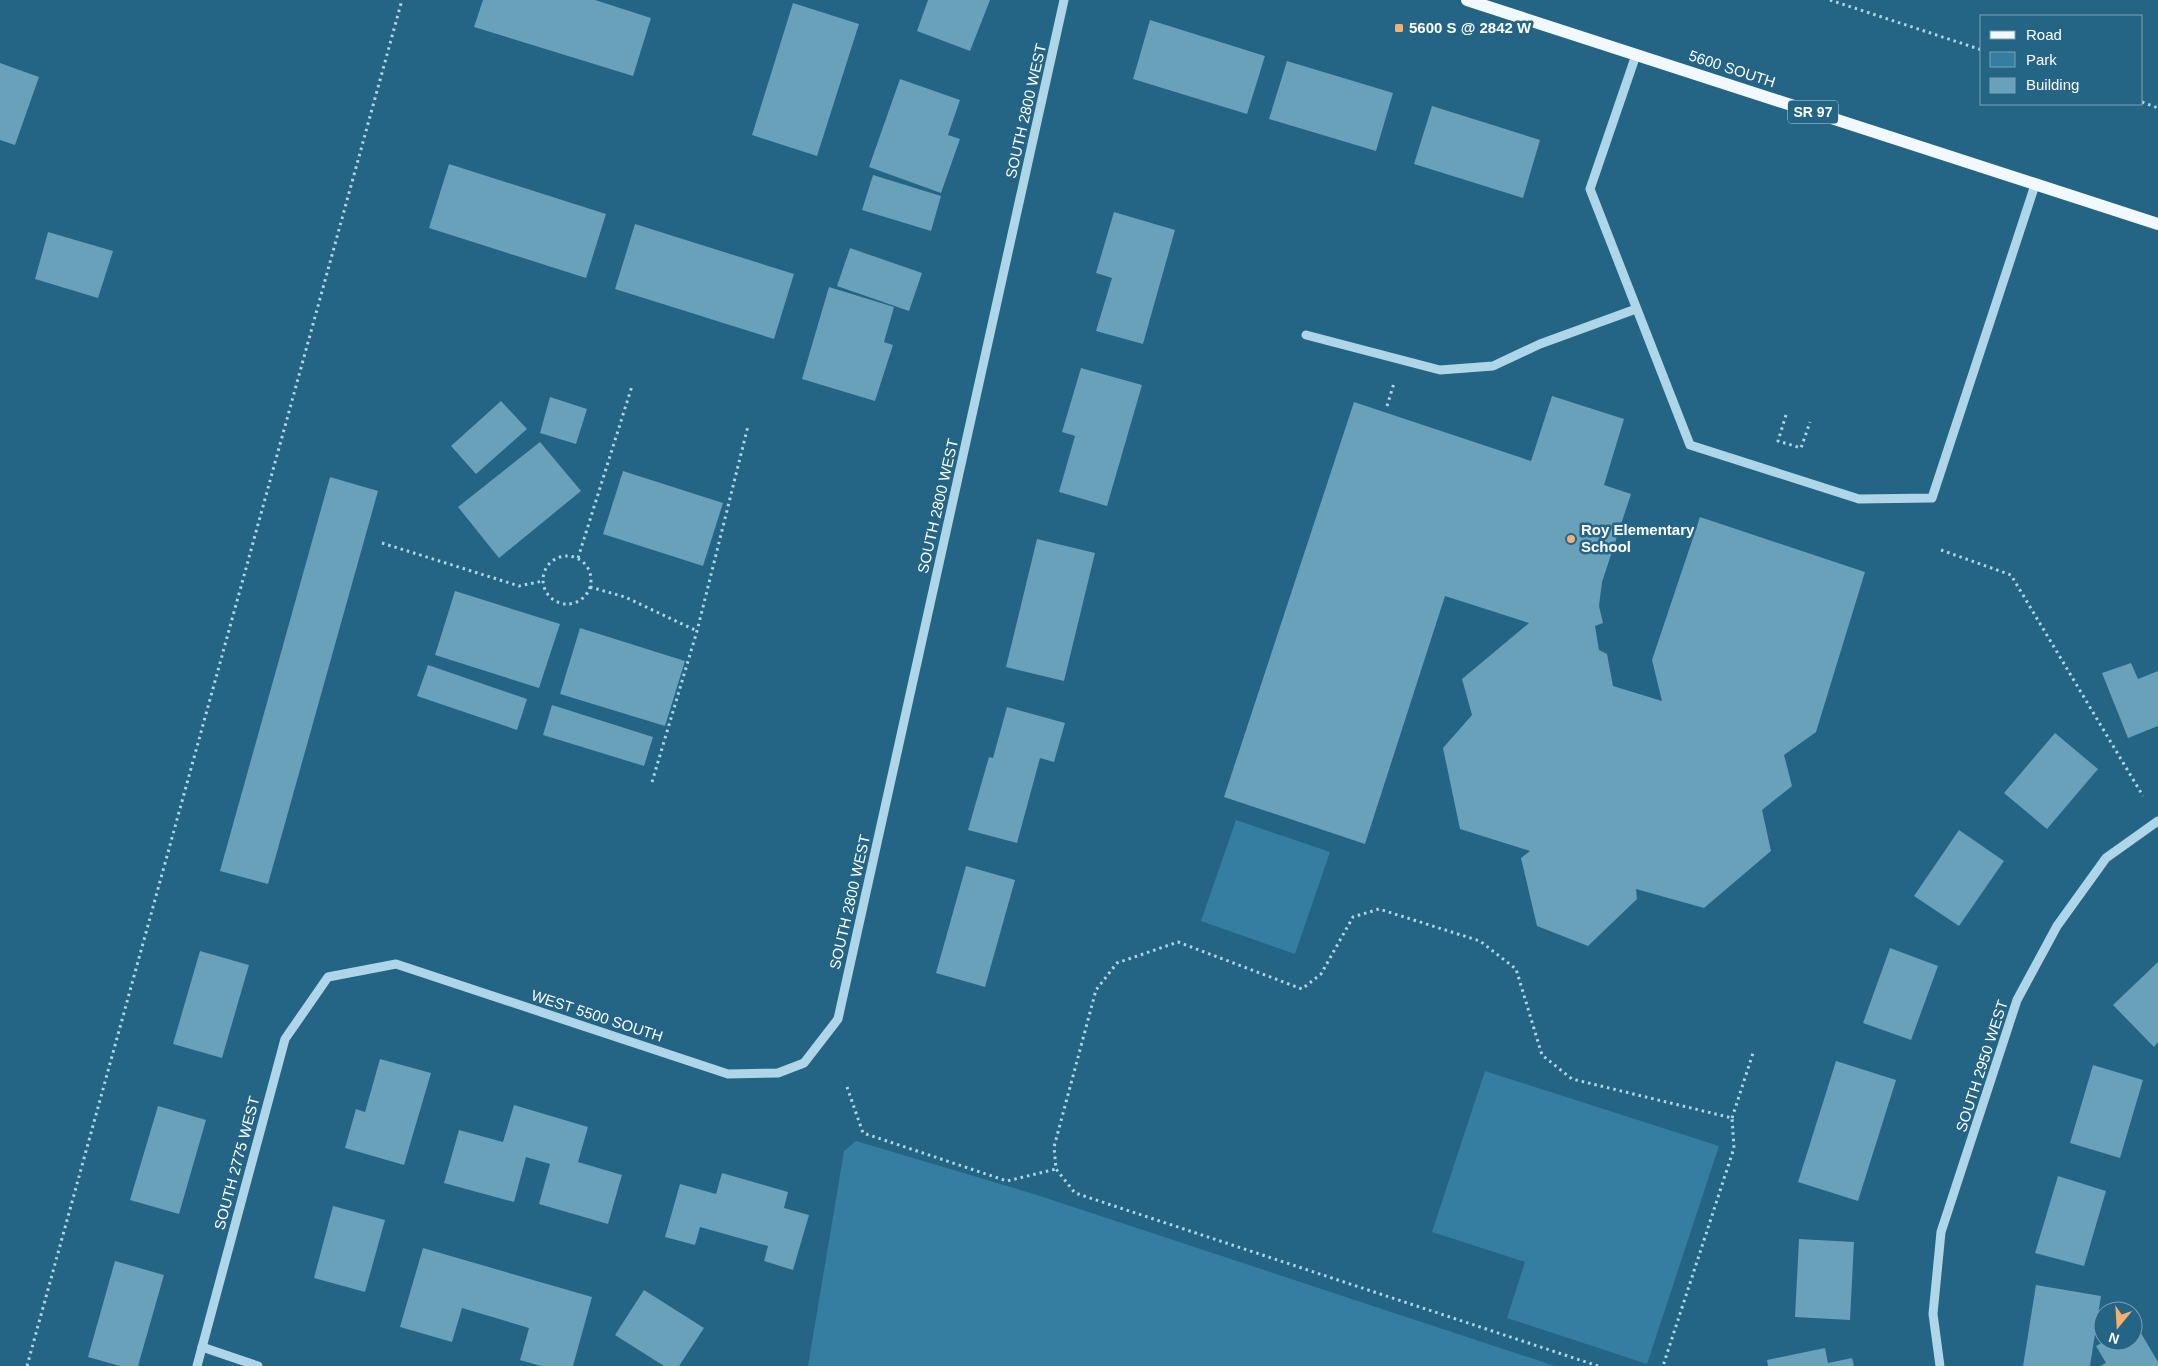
<svg xmlns="http://www.w3.org/2000/svg" width="2158" height="1366" font-family="Arial,sans-serif">
  <style>
    .green { fill: #357ea1 }
    .building { fill: #69a0ba }
    .lines { fill: none; stroke-linecap: round; stroke-linejoin: round }
    .path { stroke: #aed6e8; stroke-width: 3; stroke-dasharray: 2.5 4; stroke-linecap: butt }
    .minor { stroke: #aed6e8; stroke-width: 9 }
    .major { stroke: #f1f9fe; stroke-width: 12 }
    .poi-dot { fill: #f3b072; stroke: #246485; stroke-width: 2 }
    .labels { text-anchor: middle; stroke-width: 5; stroke-linejoin: round; paint-order: stroke }
    .shield { fill: #246485; stroke: #bdd0da; stroke-width: 1 }
    .shield-label { font-size: 14px; font-weight: bold; fill: #fff }
    .poi-label { font-size: 15px; font-weight: bold; fill: #fff; stroke: #246485; text-anchor: start }
    .street-label { font-size: 15px; fill: #fff; stroke: #246485 }
  </style>
  <rect width="100%" height="100%" fill="#246485"/>
  <g class="green">
    <polygon points="1236,820 1330,852 1295,954 1201,921"/>
    <polygon points="1485,1071 1719,1146 1647,1364 1507,1318 1525,1262 1432,1232"/>
    <polygon points="856,1141 1037,1195 1555,1366 808,1366 844,1151"/>
  </g>
  <g class="building">
    <polygon points="483,0 595,0 651,18 633,76 474,27"/>
    <polygon points="928,0 990,0 970,51 917,31"/>
    <polygon points="793,3 859,24 817,156 752,135"/>
    <polygon points="1150,20 1265,56 1247,114 1133,79"/>
    <polygon points="1287,61 1393,93 1376,151 1269,119"/>
    <polygon points="0,63 39,77 15,145 0,140"/>
    <polygon points="900,79 960,100 948,135 960,139 941,193 869,167"/>
    <polygon points="1432,106 1540,140 1523,198 1414,164"/>
    <polygon points="449,164 606,214 586,278 429,228"/>
    <polygon points="873,175 941,196 931,231 862,210"/>
    <polygon points="1114,212 1175,230 1143,344 1096,331 1112,278 1096,273"/>
    <polygon points="635,224 794,274 774,339 615,289"/>
    <polygon points="48,232 113,251 98,298 35,279"/>
    <polygon points="850,248 922,273 909,311 837,286"/>
    <polygon points="829,287 894,307 884,342 893,345 875,401 802,379"/>
    <polygon points="1081,368 1142,385 1107,506 1059,492 1075,436 1062,432"/>
    <polygon points="1552,396 1624,419 1604,485 1631,494 1602,582 1599,606 1603,623 1595,626 1599,650 1607,654 1613,686 1662,701 1652,660 1700,517 1865,572 1816,732 1784,755 1792,786 1762,810 1771,851 1704,908 1636,889 1637,899 1588,946 1537,926 1521,858 1530,851 1460,829 1443,748 1472,715 1462,679 1529,623 1445,596 1365,844 1224,797 1354,402 1531,461"/>
    <polygon points="550,397 587,409 576,444 540,433"/>
    <polygon points="501,401 527,429 476,474 451,446"/>
    <polygon points="540,442 581,491 499,558 458,507"/>
    <polygon points="623,471 723,503 703,566 603,534"/>
    <polygon points="330,477 378,491 268,884 220,871"/>
    <polygon points="1037,539 1095,553 1064,681 1006,667"/>
    <polygon points="455,591 560,624 539,688 435,655"/>
    <polygon points="580,628 685,661 665,726 560,694"/>
    <polygon points="2131,663 2138,679 2158,671 2158,726 2128,738 2102,673"/>
    <polygon points="428,665 527,699 517,730 417,696"/>
    <polygon points="552,705 653,737 644,766 543,735"/>
    <polygon points="1007,707 1065,723 1054,762 1040,758 1017,843 968,830 989,757 993,758"/>
    <polygon points="2055,733 2098,769 2047,829 2004,793"/>
    <polygon points="1959,830 2004,861 1959,926 1914,896"/>
    <polygon points="966,866 1015,880 985,987 936,973"/>
    <polygon points="1890,948 1938,966 1911,1040 1863,1023"/>
    <polygon points="200,951 249,965 222,1058 173,1044"/>
    <polygon points="2158,962 2158,1042 2154,1047 2113,1005"/>
    <polygon points="380,1059 431,1073 404,1165 345,1148 356,1109 365,1112"/>
    <polygon points="1836,1061 1896,1080 1858,1201 1798,1182"/>
    <polygon points="2093,1065 2143,1080 2120,1158 2070,1143"/>
    <polygon points="514,1105 588,1127 578,1162 622,1175 608,1224 539,1204 550,1164 526,1157 514,1202 444,1183 459,1130 503,1142"/>
    <polygon points="158,1106 206,1120 179,1214 130,1200"/>
    <polygon points="722,1173 788,1192 784,1208 809,1215 793,1270 764,1261 768,1246 700,1227 695,1245 665,1237 680,1184 716,1194"/>
    <polygon points="2058,1176 2106,1191 2084,1266 2035,1253"/>
    <polygon points="333,1206 385,1220 365,1292 314,1278"/>
    <polygon points="1799,1239 1854,1242 1850,1320 1795,1317"/>
    <polygon points="423,1248 592,1297 573,1366 541,1366 520,1360 529,1328 462,1308 452,1342 400,1327"/>
    <polygon points="115,1261 164,1275 138,1366 120,1366 88,1357"/>
    <polygon points="2036,1285 2101,1296 2090,1366 2023,1366"/>
    <polygon points="644,1290 704,1328 679,1366 664,1366 615,1335"/>
    <polygon points="2135,1323 2158,1362 2158,1366 2100,1366 2106,1363 2096,1346 2105,1341 2133,1341 2133,1324"/>
    <polygon points="1825,1348 1828,1363 1852,1358 1854,1366 1768,1366 1767,1360"/>
  </g>
  <g class="lines">
    <g class="path">
      <polyline points="1830,0 1982,50"/>
      <polyline points="2142,102 2158,108"/>
      <polyline points="1387,406 1394,383"/>
      <polyline points="1786,415 1778,441 1801,448 1810,422"/>
      <polyline points="382,543 519,586 543,581"/>
      <polyline points="1941,550 2011,575 2143,796"/>
      <circle cx="567" cy="580" r="24"/>
      <polyline points="578,558 632,386"/>
      <polyline points="590,587 625,597 697,631"/>
      <polyline points="652,782 697,631 748,426"/>
      <polyline points="847,1087 863,1133 1007,1181 1056,1169"/>
      <polyline points="1732,1118 1754,1050"/>
      <polyline points="27,1366 402,0"/>
      <polyline points="1598,1366 1075,1193 1056,1169 1054,1147 1096,990 1117,963 1178,942 1302,989 1321,974 1353,917 1379,909 1480,941 1516,969 1542,1055 1572,1079 1732,1118 1734,1148 1663,1366"/>
    </g>
    <g class="minor">
      <polyline points="1636,55 1590,189 1690,445 1859,499 1932,498 2035,185"/>
      <polyline points="1306,335 1440,370 1493,366 1540,344 1636,309"/>
      <polyline points="202,1347 258,1366"/>
      <polyline points="197,1366 285,1039 328,977 396,964 728,1074 778,1073 804,1063 838,1019 1064,0"/>
      <polyline points="1940,1366 1933,1314 1941,1232 2017,1000 2057,926 2106,858 2158,821"/>
    </g>
    <polyline class="major" points="1467,0 2158,224"/>
  </g>
  <g class="poi-dot">
    <rect x="1394" y="23" width="10" height="10" rx="2.5"/>
    <circle cx="1571" cy="539" r="5"/>
  </g>
  <g class="labels">
    <rect class="shield" x="1788" y="100.5" width="50" height="23" rx="4"/>
    <g class="shield-label">
      <text x="1813" y="117">SR 97</text>
    </g>
    <g class="poi-label">
      <text x="1409" y="33">5600 S @ 2842 W</text>
      <text x="1581" y="535">Roy Elementary<tspan x="1581" dy="17">School</tspan></text>
    </g>
    <g class="street-label">
      <text transform="translate(1732 69) rotate(18)" y="5">5600 SOUTH</text>
      <text transform="translate(1026 111) rotate(-77)" y="5">SOUTH 2800 WEST</text>
      <text transform="translate(938 506) rotate(-77)" y="5">SOUTH 2800 WEST</text>
      <text transform="translate(850 902) rotate(-77)" y="5">SOUTH 2800 WEST</text>
      <text transform="translate(597 1016) rotate(18)" y="5">WEST 5500 SOUTH</text>
      <text transform="translate(1982 1066) rotate(-72)" y="5">SOUTH 2950 WEST</text>
      <text transform="translate(237 1163) rotate(-75)" y="5">SOUTH 2775 WEST</text>
    </g>
  </g>
  <rect x="1980" y="15" width="162" height="90" fill="#246485" stroke="#7ca2b6"/>
  <rect x="1990" y="31" width="25" height="8" fill="#f1f9fe" stroke="#7ca2b6"/>
  <text x="2026" y="40" font-size="15" fill="#ffffff">Road</text>
  <rect x="1990" y="52" width="25" height="15" fill="#357ea1" stroke="#7ca2b6"/>
  <text x="2026" y="65" font-size="15" fill="#ffffff">Park</text>
  <rect x="1990" y="78" width="25" height="15" fill="#69a0ba" stroke="#7ca2b6"/>
  <text x="2026" y="90" font-size="15" fill="#ffffff">Building</text>
  <g transform="translate(2118 1326) rotate(198)"><circle r="24" fill="#246485" stroke="#7ca2b6"/>
  <path d="M0-4L9 19L0 12L-9 19Z" fill="#f3b072"/>
  <text y="-8" font-size="14" font-weight="bold" text-anchor="middle" fill="#ffffff">N</text>
  </g>
</svg>
